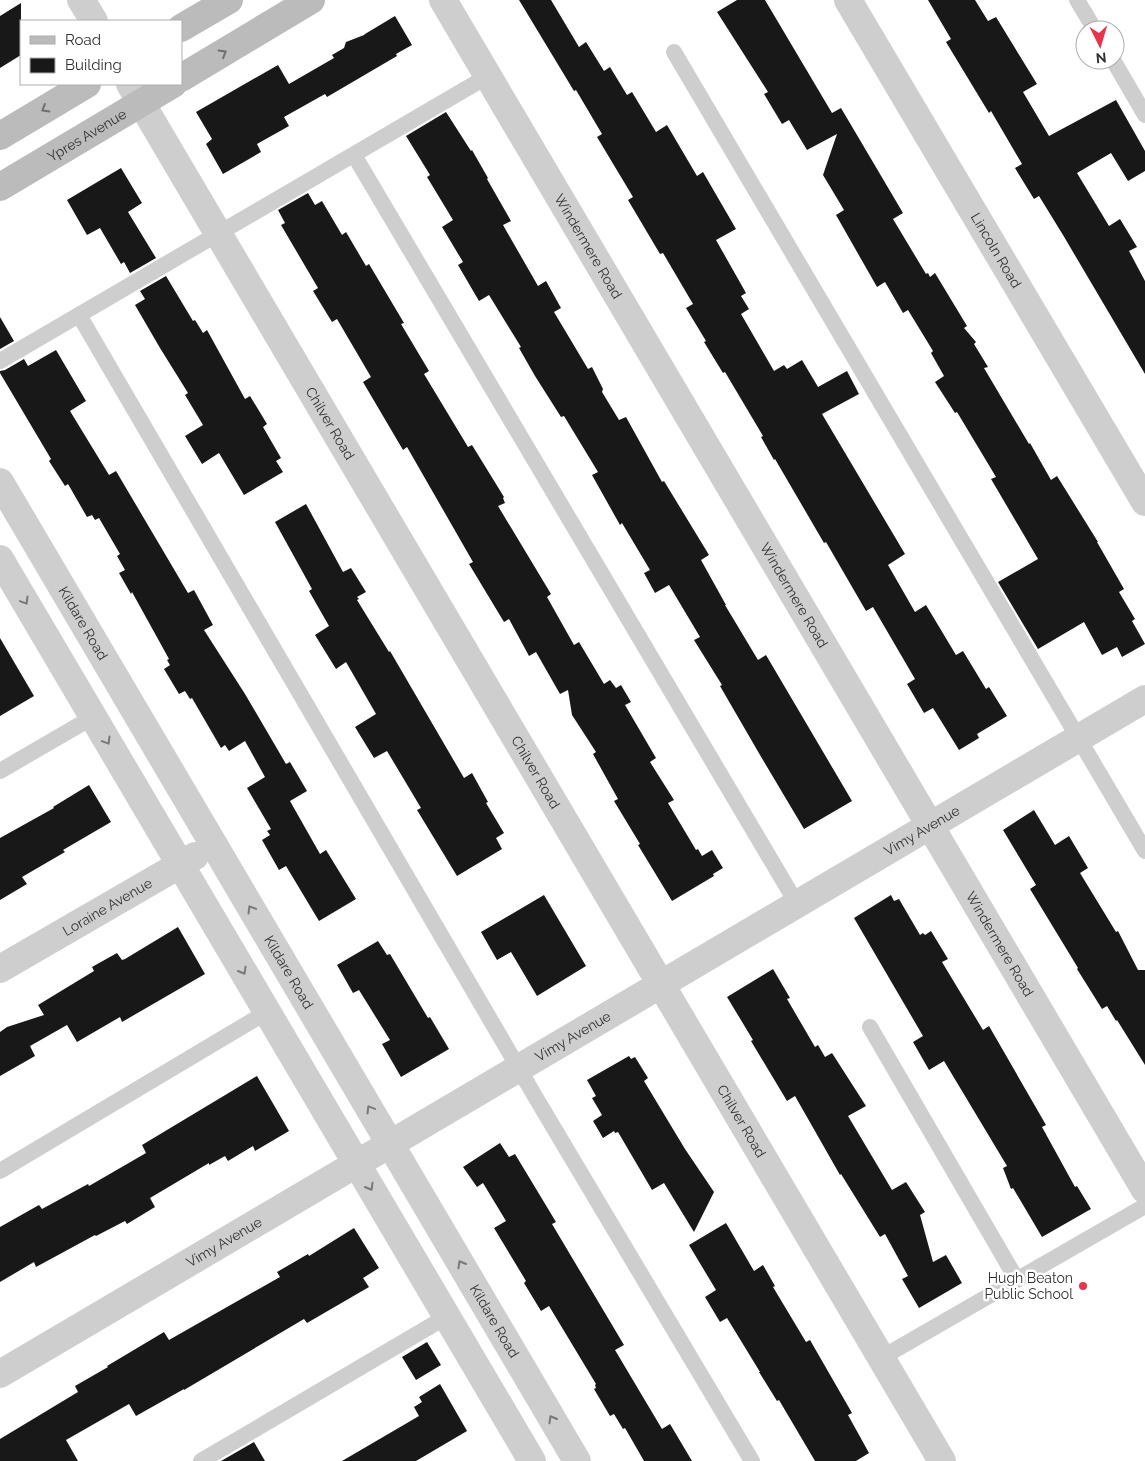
<svg xmlns="http://www.w3.org/2000/svg" width="1145" height="1461" font-family="Raleway,sans-serif">
  <style>
    .building { fill: #181818 }
    .lines { fill: none; stroke-linecap: round; stroke-linejoin: round }
    .lane { stroke: #cecece; stroke-width: 16 }
    .street { stroke: #cecece; stroke-width: 28 }
    .secondary { stroke: #bbb; stroke-width: 28 }
    .oneway { stroke: #6f6f6f }
    .oneway2 { stroke: #787878 }
    .poi-dot { fill: #e8344d; stroke: #fff; stroke-width: 2 }
    .labels { text-anchor: middle; stroke-width: 5; stroke-linejoin: round; paint-order: stroke }
    .street-label { font-size: 14px; fill: #313131; stroke: #fff }
    .poi-label { font-size: 14px; fill: #313131; stroke: #fff; text-anchor: end }
  </style>
  <rect width="100%" height="100%" fill="#fff"/>
  <g class="building">
    <polygon points="519,0 551,0 579,47 586,42 604,71 610,67 627,95 632,92 656,132 667,125 697,176 703,172 736,229 716,240 746,293 741,296 749,309 741,314 774,371 784,365 787,369 802,360 818,387 847,371 859,394 822,414 905,554 888,565 915,612 926,605 956,655 963,651 986,689 989,687 1007,716 977,734 979,738 959,750 933,708 924,713 907,684 915,679 873,607 866,611 826,542 824,543 775,459 774,460 761,437 763,436 725,372 723,373 704,342 706,341 686,308 693,304 663,253 660,254 628,200 633,197 597,137 602,134 576,90 574,91"/>
    <polygon points="737,0 765,0 832,113 841,108 903,213 893,219 926,274 928,273 930,277 935,273 967,326 964,328 976,342 974,344 988,367 984,368 1029,444 1030,443 1051,480 1057,476 1098,542 1097,542 1124,589 1119,592 1135,619 1132,621 1145,644 1122,657 1117,647 1102,655 1084,622 1038,649 998,582 1038,559 991,479 996,477 957,412 955,413 935,382 944,376 931,353 933,351 908,310 903,313 885,282 877,287 836,215 844,210 823,175 837,134 807,150 789,120 782,124 764,94 768,92 717,12"/>
    <polygon points="928,0 975,0 988,21 996,17 1037,84 1023,92 1049,136 1116,100 1145,151 1145,171 1128,181 1111,153 1077,173 1109,226 1120,219 1137,247 1129,251 1145,281 1145,374 1063,235 1039,196 1034,199 1015,168 1022,164 991,111 989,113 946,42 951,39"/>
    <polygon points="21,3 21,55 0,68 0,16"/>
    <polygon points="395,16 412,45 396,54 397,56 327,97 325,94 284,117 289,126 257,144 261,152 223,174 206,144 212,139 196,112 278,65 289,84 334,58 332,55 344,48 346,42 364,35 365,34"/>
    <polygon points="446,112 471,151 472,150 488,178 487,179 511,221 503,225 538,286 546,281 561,308 554,312 588,369 592,367 603,389 602,392 619,420 626,417 662,482 664,481 709,555 701,560 726,605 725,605 758,660 766,655 852,801 804,829 760,755 720,686 722,685 694,640 700,637 669,585 655,593 644,573 650,570 622,523 620,525 592,475 598,472 564,416 561,417 535,376 519,348 521,347 489,295 479,301 458,265 463,262 442,227 453,220 427,177 430,175 406,136"/>
    <polygon points="121,168 142,203 128,212 156,258 130,273 124,262 121,264 100,228 87,235 67,200"/>
    <polygon points="308,193 315,205 322,201 342,235 346,232 366,266 369,264 404,323 401,324 429,371 424,374 468,447 472,445 504,497 503,498 505,503 498,506 551,594 547,597 574,645 579,642 604,684 610,680 616,688 621,685 631,702 625,705 656,758 650,762 674,800 668,803 696,850 698,849 702,856 712,850 723,868 713,874 714,876 672,901 638,845 640,844 614,801 618,799 593,754 596,752 572,715 568,690 560,694 536,652 529,656 509,619 504,622 469,564 473,562 407,447 403,450 363,382 371,377 337,319 332,322 313,291 318,288 281,225 285,223 278,210"/>
    <polygon points="166,276 193,321 195,320 203,333 207,330 245,399 250,396 267,424 263,427 281,458 276,461 283,472 244,495 219,453 202,464 185,436 203,425 185,395 188,393 160,348 135,305 145,299 140,291"/>
    <polygon points="0,317 14,341 0,349"/>
    <polygon points="56,350 86,401 70,411 109,475 116,471 188,593 194,590 213,625 204,630 245,694 286,764 290,762 307,791 290,801 320,854 326,850 356,899 319,921 286,866 279,870 262,840 270,835 267,831 271,829 247,788 265,777 245,741 229,751 225,745 221,748 192,698 190,699 185,691 179,694 164,669 170,665 167,660 169,659 132,592 131,594 119,573 125,570 117,556 120,554 99,518 95,520 92,515 87,517 68,484 65,486 49,461 51,459 0,373 0,371 5,370 24,359 28,366"/>
    <polygon points="306,504 343,572 351,568 366,592 357,597 359,599 357,600 389,652 390,651 464,778 472,773 488,802 486,803 504,833 496,838 502,849 457,876 417,810 421,808 387,751 374,758 355,727 376,714 346,662 336,669 315,635 329,626 309,591 312,589 275,522"/>
    <polygon points="0,638 34,696 0,716"/>
    <polygon points="89,785 111,822 63,850 65,852 22,877 27,884 0,900 0,838 54,808 53,807"/>
    <polygon points="1034,810 1055,845 1069,836 1088,868 1080,873 1116,932 1118,931 1138,970 1145,970 1145,1065 1117,1020 1116,1021 1107,1006 1102,1009 1077,969 1078,968 1030,889 1036,885 1003,830"/>
    <polygon points="544,895 586,966 537,996 511,952 497,960 481,932"/>
    <polygon points="891,895 894,901 899,899 920,935 923,933 925,935 931,931 948,959 942,962 983,1030 989,1026 1046,1125 1042,1127 1075,1187 1077,1186 1091,1209 1042,1237 1013,1188 1011,1189 1003,1168 1007,1166 944,1061 929,1070 913,1042 923,1036 854,918"/>
    <polygon points="178,927 205,974 122,1022 120,1017 77,1042 67,1025 30,1046 35,1056 0,1076 0,1032 7,1027 44,1015 38,1005 94,971 92,967 117,953 122,960 125,959"/>
    <polygon points="378,941 387,955 390,954 428,1018 430,1017 449,1049 401,1077 382,1044 390,1040 359,990 353,993 337,965"/>
    <polygon points="773,969 790,998 787,999 815,1047 818,1045 825,1057 832,1053 866,1106 848,1116 892,1190 906,1182 925,1212 920,1215 933,1262 946,1255 962,1283 919,1308 902,1279 908,1276 885,1234 880,1237 841,1174 840,1175 795,1096 787,1101 751,1041 753,1040 727,997"/>
    <polygon points="629,1056 631,1059 635,1057 648,1078 644,1081 685,1149 714,1192 694,1232 664,1183 652,1190 618,1132 615,1133 614,1131 603,1138 593,1121 602,1115 592,1098 596,1096 587,1080"/>
    <polygon points="257,1076 289,1131 255,1151 253,1146 228,1161 225,1156 209,1165 209,1163 150,1198 155,1207 127,1224 125,1221 96,1236 95,1235 36,1267 34,1262 0,1282 0,1227 39,1205 42,1209 88,1184 89,1186 146,1153 142,1145"/>
    <polygon points="500,1143 509,1157 515,1154 556,1222 552,1224 624,1345 615,1350 662,1429 670,1424 692,1461 644,1461 625,1428 623,1429 614,1414 610,1416 594,1389 596,1388 595,1385 596,1384 549,1306 541,1311 524,1283 526,1281 494,1228 506,1221 483,1183 477,1187 463,1167"/>
    <polygon points="726,1223 754,1271 763,1265 775,1286 773,1287 806,1342 810,1340 852,1413 848,1415 869,1453 856,1461 815,1461 779,1400 777,1401 759,1372 760,1372 727,1318 720,1322 705,1297 716,1290 689,1245"/>
    <polygon points="354,1228 379,1268 363,1278 369,1287 307,1323 304,1319 184,1390 184,1389 136,1416 129,1404 66,1440 78,1461 0,1461 0,1439 78,1392 75,1386 108,1367 107,1366 164,1332 169,1340 227,1307 280,1277 277,1272 308,1254 309,1256"/>
    <polygon points="427,1342 441,1365 416,1380 402,1357"/>
    <polygon points="440,1384 467,1431 416,1461 342,1461 419,1416 414,1407 422,1402 419,1397"/>
    <polygon points="254,1442 265,1461 221,1461"/>
  </g>
  <g class="lines">
    <g class="lane">
      <polyline points="1077,0 1095,30"/>
      <polyline points="674,52 1145,851"/>
      <polyline points="1113,60 1145,115"/>
      <polyline points="354,155 797,904"/>
      <polyline points="79,315 536,1098 752,1461"/>
      <polyline points="0,361 488,76"/>
      <polyline points="0,771 93,717"/>
      <polyline points="870,1027 1017,1280"/>
      <polyline points="0,1171 267,1012"/>
      <polyline points="881,1358 1145,1206"/>
      <polyline points="201,1461 446,1317"/>
    </g>
    <g class="street">
      <polyline points="81,0 94,21"/>
      <path id="s1" d="M443,0l702,1190"/>
      <path id="s2" d="M848,0l297,502"/>
      <path id="s3" d="M130,84l812,1377"/>
      <path id="s4" d="M0,482l577,979"/>
      <polyline points="0,559 532,1461"/>
      <path id="s5" d="M0,969l195,-113"/>
      <path id="s6" d="M0,1374l1145,-675"/>
    </g>
    <g class="secondary">
      <polyline points="181,28 229,0"/>
      <polyline points="181,78 311,0"/>
      <polyline points="0,136 87,84"/>
      <path id="s7" d="M0,187l173,-103"/>
    </g>
  </g>
  <defs><path id="oneway-chevron" d="M-2-3.5L2.5 0L-2 3.5" fill="none" stroke-width="1.6" stroke-linecap="round" stroke-linejoin="round" transform="scale(1.25)"/></defs>
  <g class="oneway">
    <use href="#oneway-chevron" transform="translate(223 53) rotate(-31)"/>
    <use href="#oneway-chevron" transform="translate(45 109) rotate(149)"/>
  </g>
  <g class="oneway2">
    <use href="#oneway-chevron" transform="translate(25 601) rotate(59)"/>
    <use href="#oneway-chevron" transform="translate(107 741) rotate(59)"/>
    <use href="#oneway-chevron" transform="translate(251 909) rotate(-121)"/>
    <use href="#oneway-chevron" transform="translate(243 971) rotate(60)"/>
    <use href="#oneway-chevron" transform="translate(370 1109) rotate(-121)"/>
    <use href="#oneway-chevron" transform="translate(370 1187) rotate(60)"/>
    <use href="#oneway-chevron" transform="translate(461 1264) rotate(-120)"/>
    <use href="#oneway-chevron" transform="translate(552 1419) rotate(-120)"/>
  </g>
  <circle class="poi-dot" cx="1083" cy="1286" r="5"/>
  <g class="labels">
    <g class="street-label">
      <text dy="5" stroke="none"><textPath href="#s7" startOffset="101">Ypres Avenue</textPath></text>
      <text dy="5" stroke="none"><textPath href="#s1" startOffset="286">Windermere Road</textPath></text>
      <text dy="5" stroke="none"><textPath href="#s2" startOffset="291">Lincoln Road</textPath></text>
      <text dy="5" stroke="none"><textPath href="#s3" startOffset="394">Chilver Road</textPath></text>
      <text dy="5" stroke="none"><textPath href="#s1" startOffset="691">Windermere Road</textPath></text>
      <text dy="5" stroke="none"><textPath href="#s4" startOffset="164">Kildare Road</textPath></text>
      <text dy="5" stroke="none"><textPath href="#s3" startOffset="799">Chilver Road</textPath></text>
      <text dy="5" stroke="none"><textPath href="#s6" startOffset="1070">Vimy Avenue</textPath></text>
      <text dy="5" stroke="none"><textPath href="#s5" startOffset="124">Loraine Avenue</textPath></text>
      <text dy="5" stroke="none"><textPath href="#s1" startOffset="1096">Windermere Road</textPath></text>
      <text dy="5" stroke="none"><textPath href="#s4" startOffset="569">Kildare Road</textPath></text>
      <text dy="5" stroke="none"><textPath href="#s6" startOffset="665">Vimy Avenue</textPath></text>
      <text dy="5" stroke="none"><textPath href="#s3" startOffset="1204">Chilver Road</textPath></text>
      <text dy="5" stroke="none"><textPath href="#s6" startOffset="260">Vimy Avenue</textPath></text>
      <text dy="5" stroke="none"><textPath href="#s4" startOffset="974">Kildare Road</textPath></text>
    </g>
    <g class="poi-label">
      <text x="1073" y="1283">Hugh Beaton<tspan x="1073" dy="16">Public School</tspan></text>
    </g>
  </g>
  <rect x="20" y="20" width="162" height="65" fill="#ffffff" stroke="#adadad"/>
  <rect x="30" y="36" width="25" height="8" fill="#bbbbbb" stroke="#adadad"/>
  <text x="65" y="45" font-size="15" fill="#313131">Road</text>
  <rect x="30" y="58" width="25" height="15" fill="#181818" stroke="#adadad"/>
  <text x="65" y="70" font-size="15" fill="#313131">Building</text>
  <g transform="translate(1100 45) rotate(175)"><circle r="24" fill="#ffffff" stroke="#adadad"/>
  <path d="M0-4L9 19L0 12L-9 19Z" fill="#e8344d"/>
  <text y="-8" font-size="14" font-weight="bold" text-anchor="middle" fill="#313131">N</text>
  </g>
</svg>
